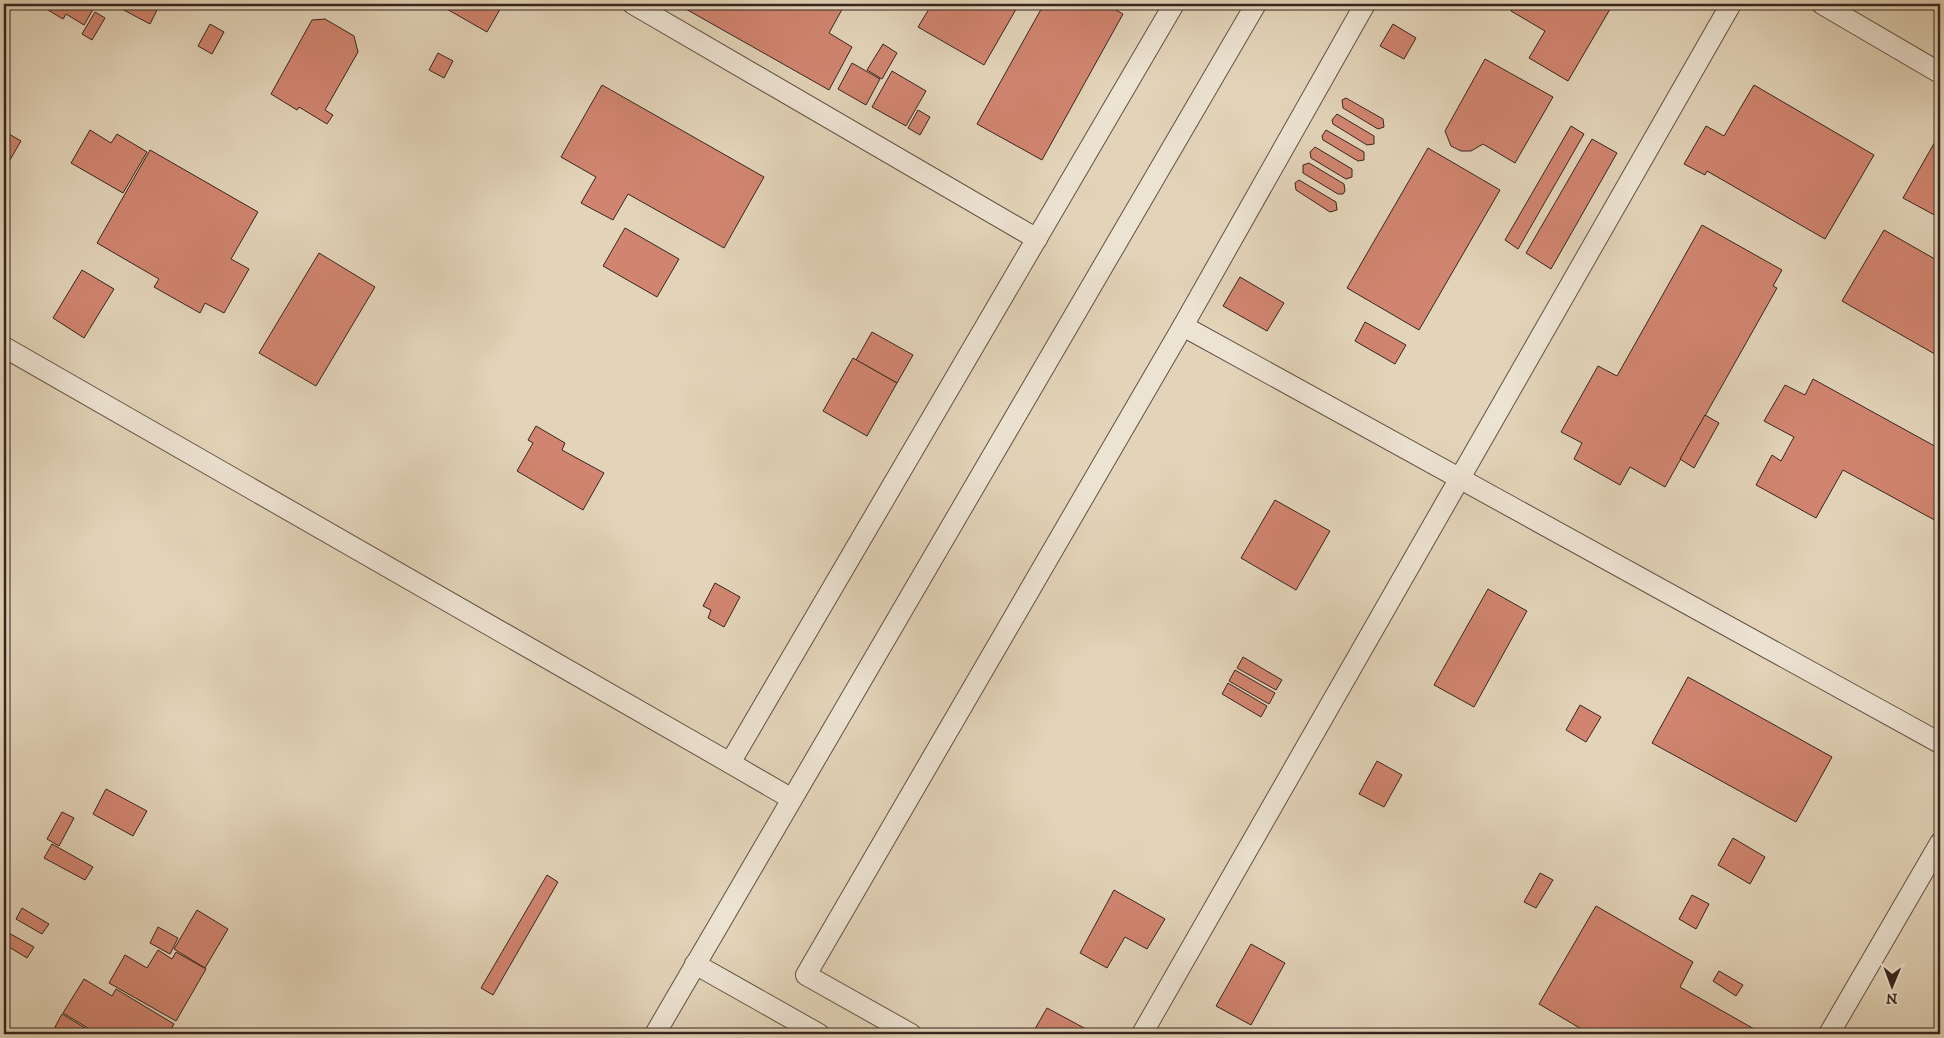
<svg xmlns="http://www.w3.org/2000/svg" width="1944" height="1038" font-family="'IM FELL DW Pica',serif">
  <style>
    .building { fill: #d18570; stroke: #37251e }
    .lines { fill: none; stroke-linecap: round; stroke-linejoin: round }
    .service-casing { stroke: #625145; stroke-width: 22 }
    .service { stroke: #ede3d2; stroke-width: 20 }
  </style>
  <rect width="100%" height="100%" fill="#e3d4b9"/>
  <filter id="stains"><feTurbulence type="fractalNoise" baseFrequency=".004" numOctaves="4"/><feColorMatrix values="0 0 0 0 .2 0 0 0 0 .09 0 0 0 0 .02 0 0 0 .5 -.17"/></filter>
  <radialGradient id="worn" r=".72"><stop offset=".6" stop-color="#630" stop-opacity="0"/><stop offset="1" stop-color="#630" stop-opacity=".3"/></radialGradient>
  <g class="building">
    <polygon points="38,4 96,4 84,25 66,14 63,19"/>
    <polygon points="122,4 160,4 150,24 120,8"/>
    <polygon points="438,4 503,4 487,32"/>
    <polygon points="677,4 845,4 829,33 852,47 829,90"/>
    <polygon points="932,4 1019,4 984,65 918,27"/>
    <polygon points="1044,4 1105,4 1123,14 1042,160 977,124"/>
    <polygon points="1515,4 1613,4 1568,81 1529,58 1545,31 1511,11"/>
    <polygon points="95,12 105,18 92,40 82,34"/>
    <polygon points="325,19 354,36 358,52 325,110 333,115 327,124 299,107 297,110 271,94 312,20"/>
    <polygon points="210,24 224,32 212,54 198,46"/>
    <polygon points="1393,24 1416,38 1404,59 1380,46"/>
    <polygon points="883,44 897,53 882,79 867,70"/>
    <polygon points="438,53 453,61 444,78 429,70"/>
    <polygon points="1485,59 1553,97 1515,163 1483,144 1471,151 1461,151 1451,146 1445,131"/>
    <polygon points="852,63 880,79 866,105 838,89"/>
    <polygon points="892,71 926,91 906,126 872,107"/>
    <polygon points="602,85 764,177 724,248 628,194 613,220 581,203 596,177 561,157"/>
    <polygon points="1754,85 1874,155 1825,239 1707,171 1705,175 1684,164 1706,126 1724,136"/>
    <polygon points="1346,98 1383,119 1384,127 1378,129 1343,108 1342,100"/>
    <polygon points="918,110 930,117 920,135 908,128"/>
    <polygon points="1337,114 1374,136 1374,144 1367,145 1333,124 1332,120"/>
    <polygon points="1571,126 1584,134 1518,249 1505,240"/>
    <polygon points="90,130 111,143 117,134 147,152 123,193 71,163"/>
    <polygon points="1326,130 1364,152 1364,160 1358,161 1323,140 1322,136"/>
    <polygon points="4,131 21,141 4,170"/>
    <polygon points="1940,133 1940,218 1903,198"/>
    <polygon points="1592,139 1617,153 1551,269 1526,253"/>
    <polygon points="1315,147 1352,169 1352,177 1346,179 1311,158 1310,152"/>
    <polygon points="1428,148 1500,190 1419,330 1347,288"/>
    <polygon points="150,150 258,212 231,259 249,269 224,313 205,303 200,313 154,287 159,279 97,243"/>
    <polygon points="1309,163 1344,184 1345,191 1343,194 1338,194 1303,173 1303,165"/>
    <polygon points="1299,180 1336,202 1337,210 1330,212 1296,190 1295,183"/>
    <polygon points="1702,225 1782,270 1773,286 1777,288 1665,487 1630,467 1620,485 1574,459 1582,443 1561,432 1598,366 1617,376"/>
    <polygon points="625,228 679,259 657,297 603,266"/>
    <polygon points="1884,230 1940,262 1940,357 1842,301"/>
    <polygon points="319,253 375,287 316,386 259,353"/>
    <polygon points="82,270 114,289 84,338 53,318"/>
    <polygon points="1240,277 1284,303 1267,331 1223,306"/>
    <polygon points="1365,322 1406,345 1395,364 1355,341"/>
    <polygon points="872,332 913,355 897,383 856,360"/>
    <polygon points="853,358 897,383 867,436 823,411"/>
    <polygon points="1813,379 1940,449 1940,523 1843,470 1816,518 1756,485 1772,455 1781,461 1794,437 1764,421 1785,385 1805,395"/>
    <polygon points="1705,415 1719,423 1694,468 1680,459"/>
    <polygon points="536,426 565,443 562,450 604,473 583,510 517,471 533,443 528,440"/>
    <polygon points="1275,500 1330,531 1296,590 1241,558"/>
    <polygon points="715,583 740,597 724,627 708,618 711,610 703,606"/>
    <polygon points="1488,589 1527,611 1474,707 1434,685"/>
    <polygon points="1243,657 1282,680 1276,690 1237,668"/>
    <polygon points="1235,670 1275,693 1269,704 1229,681"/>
    <polygon points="1688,677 1832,757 1796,822 1652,743"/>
    <polygon points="1228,683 1267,706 1261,717 1222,694"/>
    <polygon points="1580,705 1601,717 1586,742 1566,730"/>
    <polygon points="1377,761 1402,775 1384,807 1359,794"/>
    <polygon points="106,789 147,811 133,836 93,814"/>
    <polygon points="62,812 74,818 59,846 47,839"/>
    <polygon points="1733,838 1765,857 1750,884 1718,865"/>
    <polygon points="52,844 93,867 85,880 44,858"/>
    <polygon points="1540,873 1553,880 1536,908 1524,902"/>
    <polygon points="547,875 558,882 493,995 481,988"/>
    <polygon points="1114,890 1165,919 1147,949 1125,937 1107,968 1080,953"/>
    <polygon points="1692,895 1709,904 1696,929 1679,919"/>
    <polygon points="1596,906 1693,962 1680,987 1763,1034 1590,1034 1539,1004"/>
    <polygon points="22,908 49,924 42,934 16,919"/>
    <polygon points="197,910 228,929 205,968 174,949"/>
    <polygon points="158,927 178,938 170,954 150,943"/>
    <polygon points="7,932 34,947 27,958 4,944"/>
    <polygon points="1251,944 1285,963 1251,1025 1216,1006"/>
    <polygon points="158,950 172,959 176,952 206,969 176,1021 109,983 125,955 147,968"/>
    <polygon points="1719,971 1743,985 1736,996 1713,981"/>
    <polygon points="84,979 112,996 116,989 174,1024 168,1034 98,1034 63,1013"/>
    <polygon points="1047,1008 1086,1029 1084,1034 1032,1034"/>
    <polygon points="62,1014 95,1034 65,1034 55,1027"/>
  </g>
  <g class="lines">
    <g class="service-casing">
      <g id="service">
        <polyline points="633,4 1037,239"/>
        <polyline points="1822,4 1940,73"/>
        <polyline points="1183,326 1940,743"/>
        <polyline points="4,347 730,763 1174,4"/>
        <polyline points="730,763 792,799"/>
        <polyline points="695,964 819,1034"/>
        <polyline points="655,1034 1256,4"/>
        <polyline points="911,1034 806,975 1183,326 1365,4"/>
        <polyline points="1142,1034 1731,4"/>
        <polyline points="1829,1034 1940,843"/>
      </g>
    </g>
    <use href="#service" class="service"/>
  </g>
  <rect width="1944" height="1038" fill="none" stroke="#e3d4b9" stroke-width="20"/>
  <rect x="5" y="5" width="1934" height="1028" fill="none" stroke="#37251e" stroke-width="2.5"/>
  <rect x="10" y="10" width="1924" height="1018" fill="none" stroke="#37251e"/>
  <g transform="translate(1892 986) rotate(181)" stroke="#ede3d2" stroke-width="4" paint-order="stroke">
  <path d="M0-4L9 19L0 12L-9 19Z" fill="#37251e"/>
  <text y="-8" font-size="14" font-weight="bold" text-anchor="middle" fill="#37251e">N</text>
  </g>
  <rect width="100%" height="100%" filter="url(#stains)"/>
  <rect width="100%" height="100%" fill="url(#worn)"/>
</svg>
